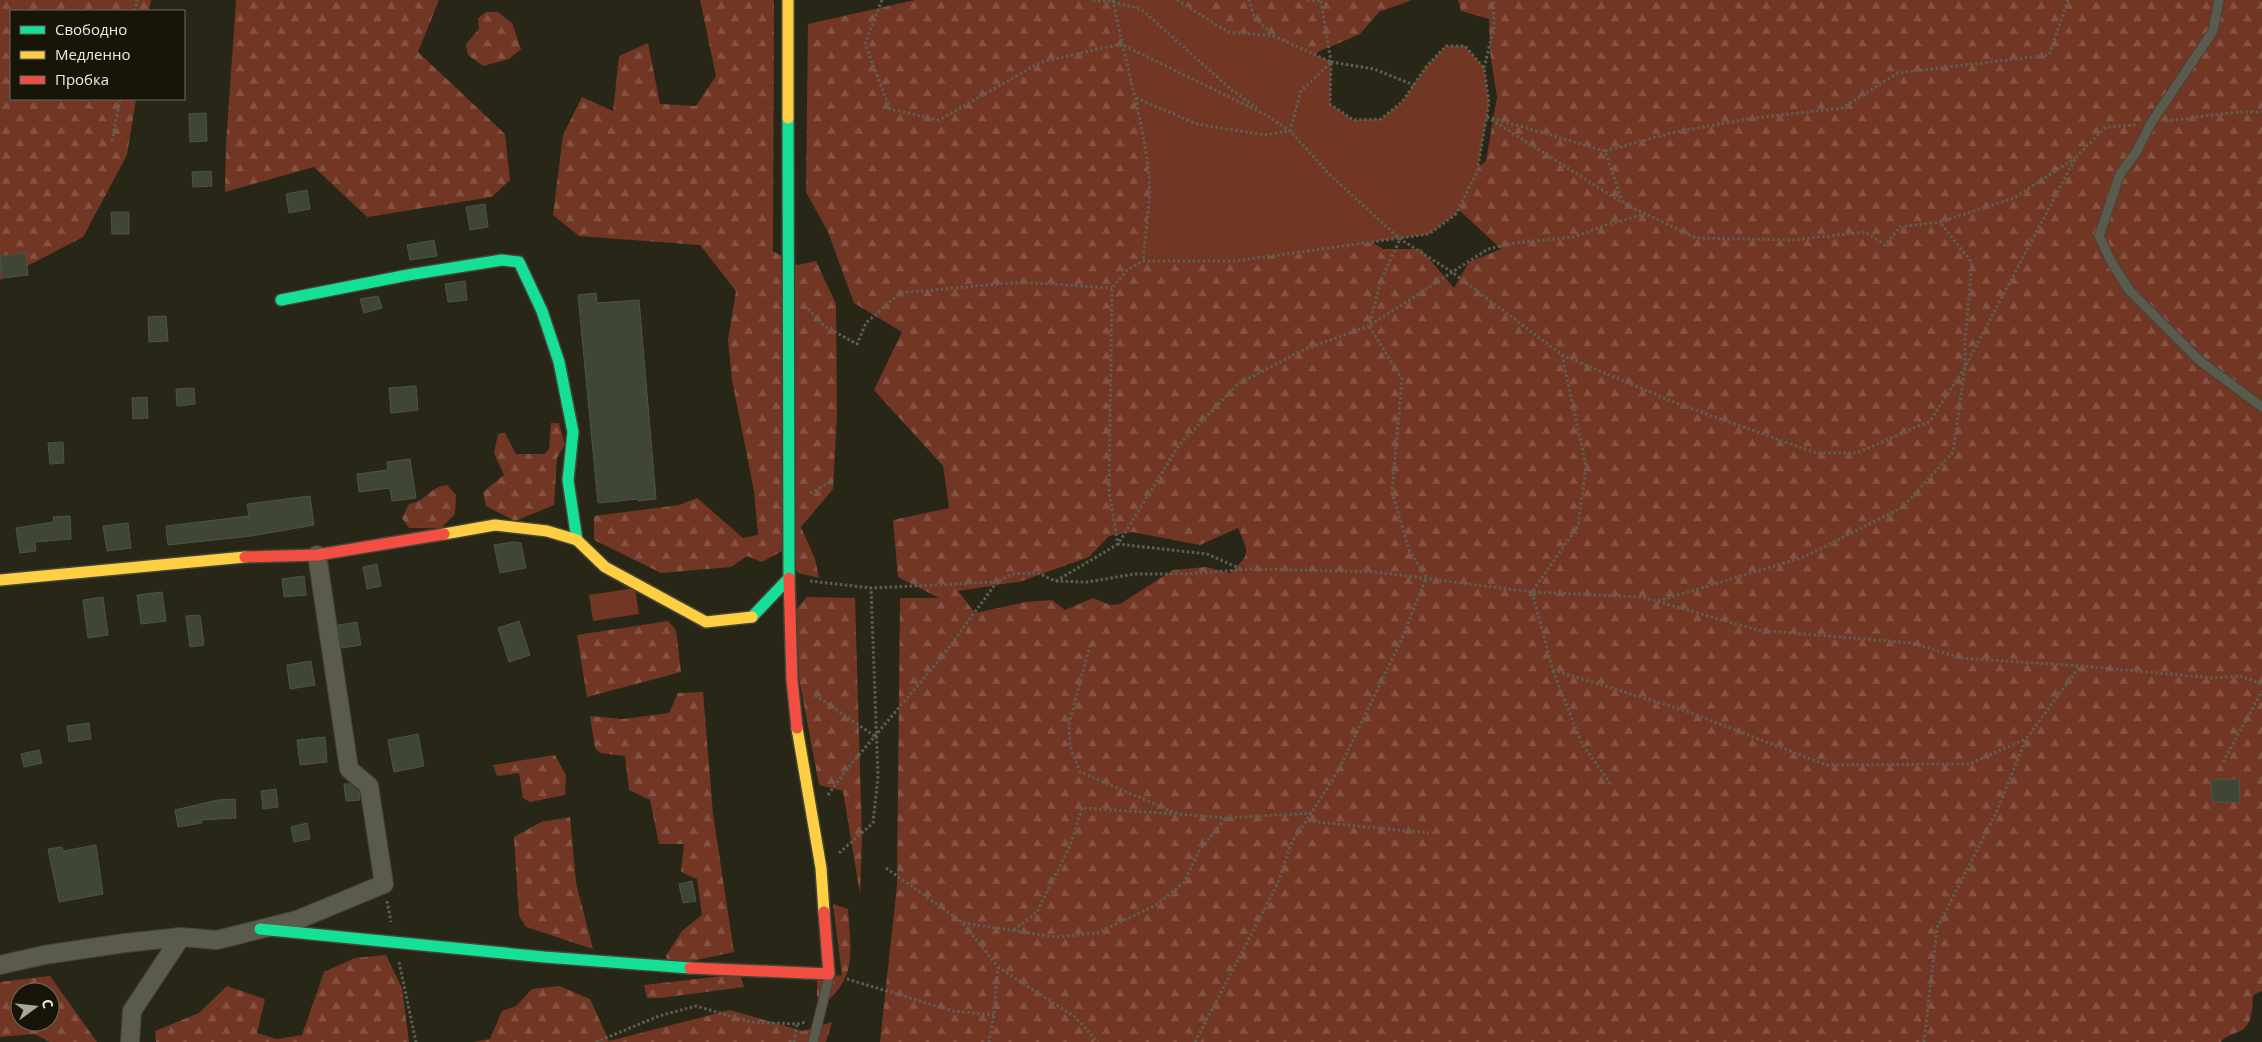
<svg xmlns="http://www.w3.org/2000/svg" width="2262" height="1042" font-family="'Open Sans',sans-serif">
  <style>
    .forest { fill: url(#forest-firs); fill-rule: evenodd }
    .garden { fill: #713624 }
    .building { fill: #3f4635; stroke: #4f5346 }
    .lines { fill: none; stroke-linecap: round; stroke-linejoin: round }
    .lane-casing { stroke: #454437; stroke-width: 11 }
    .street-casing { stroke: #454437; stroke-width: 20 }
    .fast-casing { stroke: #454437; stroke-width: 14 }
    .slow-casing { stroke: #454437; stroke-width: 14 }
    .jam-casing { stroke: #454437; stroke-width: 14 }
    .path { stroke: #5f5e53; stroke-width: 3; stroke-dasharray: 2.5 2.5; stroke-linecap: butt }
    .lane { stroke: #5a5a4d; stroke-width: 9 }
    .street { stroke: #5a5a4d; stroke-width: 18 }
    .fast { stroke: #16e098; stroke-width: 11 }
    .slow { stroke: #ffcf43; stroke-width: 11 }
    .jam { stroke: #f24e42; stroke-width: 11 }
  </style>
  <defs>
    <pattern id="forest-firs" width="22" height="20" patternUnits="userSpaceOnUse" patternTransform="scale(1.25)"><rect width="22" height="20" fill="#713624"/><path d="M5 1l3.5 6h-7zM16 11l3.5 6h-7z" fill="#865343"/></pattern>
  </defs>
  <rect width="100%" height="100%" fill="#282717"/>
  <g class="forest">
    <polygon points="0,0 151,0 149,11 11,11 11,99 136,99 127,155 83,237 0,280"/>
    <polygon points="236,0 439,0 418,52 505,134 510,180 492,197 367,217 314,167 225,192 226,145"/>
    <polygon points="700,0 774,0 773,251 797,265 816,261 836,304 837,414 833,489 801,527 815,559 819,578 798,573 782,551 762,562 747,556 731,567 661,573 594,540 594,516 679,505 697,498 743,538 758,535 754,491 732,380 728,340 736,291 700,245 579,236 553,215 563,135 582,97 613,111 619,56 648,43 660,104 696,106 716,76"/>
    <path d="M915,0h497l-33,12 -19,22 -42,18 -16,23 58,160 23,14h38l33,39 15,-26 32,-13 -42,-39 -51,20 61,-56 17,-13 11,-64 -7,-45 -1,-33 -28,-8 -3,-11h804v991l-9,4c-1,13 0,32 -15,37 -7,3 -13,4 -17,10h-1341l17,-157 3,-287h39l-41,-21 -5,-57 56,-12 -6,-42 -69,-76 28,-58 -48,-29 -26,-71 -22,-40 2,-168zM1238,528c11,26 13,25 -8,45l-24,-6 -33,3 -53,34 -10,1 -17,-7 -28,12 -13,-10 -26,2 -51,11 -17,-22 64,-10 67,-24 20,-21 23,-4 68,13zM2239,779v23h-27l-1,-22z"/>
    <polygon points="486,12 498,12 512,23 521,49 509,59 483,66 468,55 466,44 479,29 478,18"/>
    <polygon points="551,423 559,423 565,445 557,458 554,505 515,521 486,506 483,492 504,475 494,453 498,434 505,433 516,454 544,454 549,449"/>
    <path d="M447,485l9,10 -1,19 -14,14h-32l-7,-10 7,-14c18,-3 20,-17 38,-19z"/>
    <polygon points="807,597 855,598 862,837 860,894 843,791 819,785 798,673 784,623"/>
    <polygon points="668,621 676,630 681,672 587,697 577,635"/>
    <polygon points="703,692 713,814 734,952 668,966 666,956 682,931 702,915 697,879 681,872 684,844 659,844 650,800 629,790 625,756 600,753 595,748 590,716 623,719 669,713 678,693"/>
    <polygon points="555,755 566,775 565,795 530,802 523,798 519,773 497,776 493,765"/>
    <polygon points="570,817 576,883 593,949 526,927 519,916 514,837 541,822"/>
    <path d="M833,904l15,5c2,38 10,63 -19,91l-12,-3v-19l25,-3z"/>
    <polygon points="386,955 402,988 409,1042 156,1042 155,1031 199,1013 227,986 265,999 257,1033 277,1039 302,1035 324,972 355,958"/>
    <polygon points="740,974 744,987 660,998 647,998 644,985"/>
    <path d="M50,976l47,66h-47l-16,-8 -34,3v-55zM20,992h30v30h-30z"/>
    <polygon points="559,986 590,999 609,1041 730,1010 803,1031 832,1022 826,1042 473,1042 490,1039 502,1011 516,1006 532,989"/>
  </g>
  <g class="garden">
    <path d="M1113,0h64l51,32 46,4 57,26 -1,42 23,16 28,-1 21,-17 24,-35 20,-21h19l19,22 5,35 -12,69 -21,42 -27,20 -193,27h-93c2,-24 8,-62 6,-84 -6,-60 -25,-118 -36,-177z"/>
    <polygon points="635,588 639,614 593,621 589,595"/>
  </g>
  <g class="building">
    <polygon points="206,113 207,141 190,142 189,114"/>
    <polygon points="211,171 212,186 193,187 192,172"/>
    <polygon points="307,190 310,209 289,213 286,194"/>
    <polygon points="485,204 488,227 470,230 466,207"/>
    <polygon points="111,212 129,212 129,234 112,234"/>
    <polygon points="434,240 437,256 410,260 407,245"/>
    <polygon points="26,253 28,275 2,278 0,256"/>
    <polygon points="465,281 467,300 448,302 445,284"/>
    <polygon points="596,293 597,303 639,300 656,499 638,501 638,499 598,503 578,295"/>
    <polygon points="378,296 382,308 364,313 360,299"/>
    <polygon points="166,316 168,341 149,342 148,317"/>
    <polygon points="416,386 418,410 391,413 389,388"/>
    <polygon points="194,388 195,404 177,406 176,389"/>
    <polygon points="147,397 148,418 133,419 132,398"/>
    <polygon points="63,442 64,463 50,464 48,443"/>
    <polygon points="410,459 416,498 392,501 390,488 359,492 357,474 388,470 387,462"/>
    <polygon points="310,496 314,525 251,536 168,545 166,526 249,516 247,504"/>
    <polygon points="70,516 71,539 35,542 36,551 20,553 16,528 54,522 53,517"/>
    <polygon points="128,523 131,548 107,551 103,526"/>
    <polygon points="513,542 521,543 526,568 500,573 494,545"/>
    <polygon points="377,564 381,586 367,589 363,567"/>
    <polygon points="304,576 306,595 284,597 282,579"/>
    <polygon points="162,592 166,621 141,624 137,595"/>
    <polygon points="103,597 108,635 88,638 83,600"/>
    <polygon points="200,615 204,645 190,647 186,616"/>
    <polygon points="519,621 530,655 509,662 498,628"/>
    <polygon points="357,622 361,645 342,648 338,625"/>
    <polygon points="311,661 315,685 290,689 287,665"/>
    <polygon points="89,723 91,739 69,742 67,726"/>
    <polygon points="418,734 424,766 394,772 388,740"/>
    <polygon points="325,737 327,762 300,765 297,740"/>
    <polygon points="39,750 42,763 24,767 21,754"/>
    <polygon points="2239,779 2240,802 2212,802 2211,780"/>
    <polygon points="344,784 350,784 359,792 360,800 346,801"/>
    <polygon points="276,789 278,807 263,809 261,791"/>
    <polygon points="235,799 236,818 201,820 202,823 178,827 175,810 218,800"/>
    <polygon points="307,823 310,839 294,842 291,827"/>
    <polygon points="96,845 103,894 59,902 48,849 62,847 63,851"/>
    <polygon points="692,881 696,901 683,903 679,884"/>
  </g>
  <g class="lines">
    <g class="lane-casing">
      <g id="lane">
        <polyline points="2219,0 2213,31 2151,123 2137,151 2120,174 2099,236 2112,263 2129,290 2200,361 2262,407"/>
        <polyline points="813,1042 829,977"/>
      </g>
    </g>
    <g class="street-casing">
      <g id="street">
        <polyline points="0,965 44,955 125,943 181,937 217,940 297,920 384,884 369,786 349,769 317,555"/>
        <polyline points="130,1042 132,1011 181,937"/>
      </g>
    </g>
    <g class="fast-casing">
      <g id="fast">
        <polyline points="281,300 408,275 502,260 519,262 542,311 559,362 573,432 568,480 577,540"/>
        <polyline points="752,617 789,578 788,118"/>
        <polyline points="260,929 544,957 690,968"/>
      </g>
    </g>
    <g class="slow-casing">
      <g id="slow">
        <polyline points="788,0 788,118"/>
        <polyline points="444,534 495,525 547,531 577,540 605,567 706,622 752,617"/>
        <polyline points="0,580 245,557"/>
        <polyline points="797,728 821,868 824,912"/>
      </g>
    </g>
    <g class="jam-casing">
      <g id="jam">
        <polyline points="245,557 317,555 444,534"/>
        <polyline points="789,578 792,680 797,728"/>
        <polyline points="690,968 829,974 824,912"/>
      </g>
    </g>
    <g class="path">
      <polyline points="882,0 865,44 890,109 939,120 1041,62 1121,44 1266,115 1290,131 1331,176 1400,239 1452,272 1562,355 1676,403 1816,453 1857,453 1930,421 1965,367 2076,157 2106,127 2137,125"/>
      <polyline points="1093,0 1113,2 1141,9 1233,91 1257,108"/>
      <path d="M1113,0c11,59 30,117 36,177 2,22 -4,60 -6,84"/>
      <polyline points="1177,0 1228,32 1274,36"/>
      <polyline points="1307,0 1321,1"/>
      <polyline points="2068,0 2049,55 1898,73 1842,108 1748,119 1675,132 1605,151 1623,203 1696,238 1793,240 1865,232 1885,245 1900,227 1940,222 2014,198 2075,158"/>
      <polyline points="1321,1 1331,62"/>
      <polyline points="135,11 137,0"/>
      <polyline points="1331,62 1374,69 1414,85"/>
      <polyline points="1484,68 1494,27 1493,0"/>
      <polyline points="1136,98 1197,124 1264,135 1290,131 1301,91 1331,62"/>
      <polyline points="1487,117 1623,203"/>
      <polyline points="1492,118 1605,151"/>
      <polyline points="2166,121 2238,112 2262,112"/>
      <polyline points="112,141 120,99"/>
      <polyline points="808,309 824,326 857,344 866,323 900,293 1020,282 1112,288"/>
      <polyline points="1562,355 1586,466 1578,526 1532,592 1553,670 1686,711 1826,765 1969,764 2026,739"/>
      <polyline points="810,493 831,482"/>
      <polyline points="1241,569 1207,554 1118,544 1109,492 1112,288 1127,270 1143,261 1236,261 1429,234 1456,214 1477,172 1489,103 1484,68 1465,46 1446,46 1426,67 1402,102 1381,119 1353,120 1330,104 1331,62 1274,36 1254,17 1249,0"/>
      <polyline points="1426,577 1409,550 1392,492 1402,379 1369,326 1488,249 1515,243 1574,237 1606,225 1645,214"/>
      <polyline points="810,581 871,588 997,582 1012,574 1038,573 1055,581 1087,582 1135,574 1184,574 1252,569 1376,572 1532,592 1642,597 1757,630 1912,643 1960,658 2080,666 2213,678 2239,676 2262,684"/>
      <polyline points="1056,581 1118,544 1179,445 1238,384 1303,350 1369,326 1381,280 1400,239"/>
      <polyline points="1658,601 1804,557 1903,507 1953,452 1965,367 1965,339 1972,263 1940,222"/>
      <polyline points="1090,645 1069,724 1070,746 1080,772 1178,814 1226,818 1312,813"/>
      <polyline points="1553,671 1582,744 1612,786"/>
      <polyline points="815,695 876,737"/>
      <polyline points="2223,762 2262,691"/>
      <polyline points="828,795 847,769 941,658 997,582"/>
      <polyline points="1308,821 1429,833"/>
      <polyline points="839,853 873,823 878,776 871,588"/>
      <polyline points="886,868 963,923 998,967 994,1015 989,1042"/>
      <polyline points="387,901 391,922"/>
      <polyline points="963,923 1056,937 1097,933 1156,905 1184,882 1199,851 1226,818"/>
      <polyline points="1014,930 1037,912 1070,846 1082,808 1175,814"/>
      <polyline points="399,962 416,1042"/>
      <polyline points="998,967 1075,1017 1098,1042"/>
      <polyline points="847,979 953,1011 994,1015"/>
      <polyline points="596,1042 659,1016 696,1006 751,1022 797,1024 806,1022"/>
      <polyline points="794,1042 797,1024"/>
      <polyline points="1195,1042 1277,885 1291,844 1337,773 1401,641 1426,578"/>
      <polyline points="1924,1042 1937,928 1996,813 2026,739 2080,666"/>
    </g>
    <use href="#lane" class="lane"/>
    <use href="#street" class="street"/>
    <use href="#fast" class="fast"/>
    <use href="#slow" class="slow"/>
    <use href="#jam" class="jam"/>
  </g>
  <rect x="10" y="10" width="175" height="90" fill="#161508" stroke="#6c6b5c"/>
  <rect x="20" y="26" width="25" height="8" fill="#16e098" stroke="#6c6b5c"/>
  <text x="55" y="35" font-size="15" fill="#ededdb">Свободно</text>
  <rect x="20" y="51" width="25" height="8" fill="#ffcf43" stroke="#6c6b5c"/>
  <text x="55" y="60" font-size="15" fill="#ededdb">Медленно</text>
  <rect x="20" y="76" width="25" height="8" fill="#f24e42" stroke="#6c6b5c"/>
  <text x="55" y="85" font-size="15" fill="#ededdb">Пробка</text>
  <g transform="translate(35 1007) rotate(75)"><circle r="24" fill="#161508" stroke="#6c6b5c"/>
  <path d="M0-4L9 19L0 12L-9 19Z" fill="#a8a896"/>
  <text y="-8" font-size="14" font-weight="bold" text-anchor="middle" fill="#ededdb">С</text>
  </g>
</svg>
